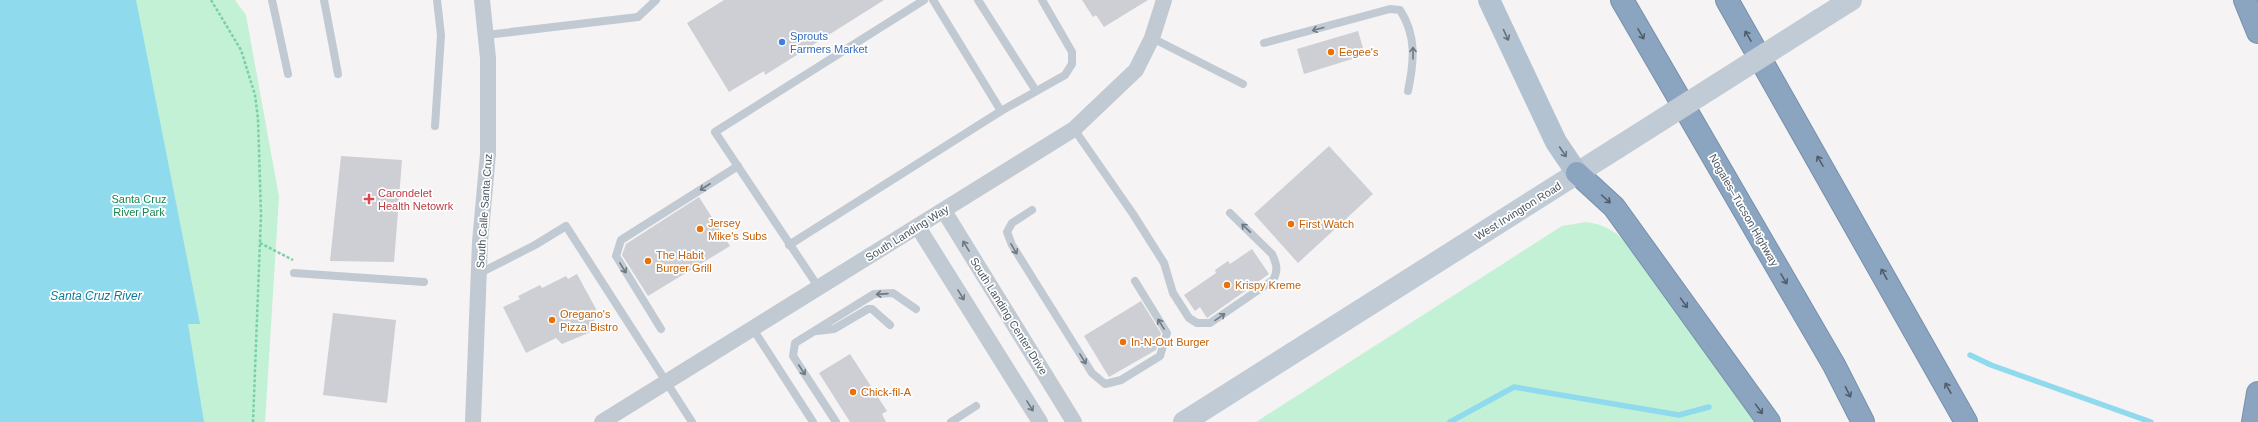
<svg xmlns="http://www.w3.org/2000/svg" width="2258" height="422" font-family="Helvetica,sans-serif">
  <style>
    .green { fill: #c3f1d5 }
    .water { fill: #90daee }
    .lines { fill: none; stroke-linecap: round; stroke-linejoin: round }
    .stream { stroke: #90daee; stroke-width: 5.5 }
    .building { fill: #cdcfd5 }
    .highway-casing { stroke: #7690ad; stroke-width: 24 }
    .path { stroke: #7ad0a6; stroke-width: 2.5; stroke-dasharray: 3 2; stroke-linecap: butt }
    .lane { stroke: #c1cad2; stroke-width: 8 }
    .street { stroke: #c1cad2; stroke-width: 16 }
    .secondary { stroke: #c1cbd6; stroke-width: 22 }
    .primary { stroke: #b3c2d1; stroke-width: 22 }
    .highway { stroke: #8ba5c1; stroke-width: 22 }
    .secondary-bridge { stroke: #c1cbd6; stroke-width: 22 }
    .oneway { stroke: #6e7983 }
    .oneway2 { stroke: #505e6b }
    .oneway3 { stroke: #64717d }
    .shop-dot { fill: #3f7fe0; stroke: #fff; stroke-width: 1.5 }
    .food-dot { fill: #e8710a; stroke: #fff; stroke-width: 1.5 }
    .health-dot { fill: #e0444e; stroke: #fff; stroke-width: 1.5 }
    .labels { text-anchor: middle; stroke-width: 3.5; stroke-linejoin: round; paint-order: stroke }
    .shop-label { font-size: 11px; fill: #366cbe; stroke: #fff; text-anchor: start }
    .food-label { font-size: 11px; fill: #c56008; stroke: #fff; text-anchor: start }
    .health-label { font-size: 11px; fill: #be3a42; stroke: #fff; text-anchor: start }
    .park-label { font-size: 11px; fill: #17864f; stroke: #fff }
    .street-label { font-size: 11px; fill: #4a5661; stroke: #fff }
    .water-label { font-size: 12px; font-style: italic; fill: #0c7c9b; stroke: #fff }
  </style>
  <rect width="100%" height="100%" fill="#f5f3f3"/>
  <g class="green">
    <polygon points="0,0 235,0 246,15 279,197 265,422 0,422"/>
    <path d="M1586,222c16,2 28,8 39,20l130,180h-499l306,-196z"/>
  </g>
  <polygon class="water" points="0,0 136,0 200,324 188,324 204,422 0,422"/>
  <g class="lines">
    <g class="stream">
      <polyline points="1970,355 1991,365 2151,422"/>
      <polyline points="1450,422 1514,387 1679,415 1709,407"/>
    </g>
  </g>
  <g class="building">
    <polygon points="724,0 884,0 765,75 764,71 729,92 687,23"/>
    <polygon points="1082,0 1148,0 1104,27 1096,15 1093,17"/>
    <polygon points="1358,31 1365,55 1304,74 1297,49"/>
    <polygon points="1329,146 1373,194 1298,263 1254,214"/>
    <polygon points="341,156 402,160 394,262 330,261"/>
    <polygon points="699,197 730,246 648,296 622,255 626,244"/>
    <polygon points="1252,249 1269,274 1207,318 1200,307 1195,311 1184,295 1216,273 1215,270 1228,261 1230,264"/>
    <polygon points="577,274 596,309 593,331 562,344 556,338 526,353 503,307 520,299 518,296 540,285 542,288 566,276 568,279"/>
    <polygon points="1141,301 1161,333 1156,350 1109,377 1084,336"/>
    <polygon points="333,313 396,320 387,403 323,395"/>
    <polygon points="850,354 887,411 882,414 886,422 850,422 819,373"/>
  </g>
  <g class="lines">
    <g class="highway-casing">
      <g id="highway">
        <polyline points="1622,0 1834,365 1863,422"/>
        <polyline points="1727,0 1966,422"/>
        <polyline points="2245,0 2258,32"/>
        <polyline points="1577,173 1614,207 1769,422"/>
        <polyline points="2253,422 2258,393"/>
      </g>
    </g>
    <g class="path">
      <polyline points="211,0 241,50 255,95 258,119 261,215 253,422"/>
      <polyline points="260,243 293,260"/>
    </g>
    <g class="lane">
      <polyline points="272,0 288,74"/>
      <polyline points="324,0 338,74"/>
      <polyline points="933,0 1001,111"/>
      <polyline points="978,0 1036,91"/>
      <polyline points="486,35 638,17 656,0"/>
      <polyline points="1152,38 1243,84"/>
      <path d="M1264,43l126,-34 10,1c17,26 14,52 8,81"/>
      <polyline points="435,126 441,35 437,0"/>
      <path d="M1074,129l59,85 31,49 9,30 16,25 8,5h13l63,-43c6,-10 3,-17 -1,-26l-42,-41"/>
      <polyline points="1032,210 1012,223 1007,232 1012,245 1092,373 1105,384 1121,380 1160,356 1167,333 1135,281"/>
      <polyline points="789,245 1001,111 1065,75 1072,64 1072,52 1042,0"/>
      <polyline points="294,273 424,282"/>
      <polyline points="480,273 535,245 566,226 692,422"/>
      <polyline points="819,288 715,132 924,0"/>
      <polyline points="661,329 616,256 621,240 738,166"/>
      <polyline points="753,329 813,422"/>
      <polyline points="817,331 834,329 868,309 872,309 890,325"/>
      <polyline points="836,422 793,356 795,343 874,294 893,293 916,309"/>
      <polyline points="951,422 976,406"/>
    </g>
    <g class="street">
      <polyline points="944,211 1074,422"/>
      <polyline points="918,227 1040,422"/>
      <polyline points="473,422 480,242 488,154 488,58 482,0"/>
      <polyline points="602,422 1074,129 1136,70 1152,38 1164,0"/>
    </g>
    <g class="secondary">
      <polyline points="1819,20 1851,0"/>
      <polyline points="1184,422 1617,148"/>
    </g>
    <polyline class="primary" points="1489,0 1556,142 1577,173"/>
    <use href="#highway" class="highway"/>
    <polyline class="secondary-bridge" points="1617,148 1819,20"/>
  </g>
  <defs><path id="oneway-shaft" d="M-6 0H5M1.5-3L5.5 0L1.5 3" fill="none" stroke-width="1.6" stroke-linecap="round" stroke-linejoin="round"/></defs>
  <g class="oneway">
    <use href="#oneway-shaft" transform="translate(1318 29) rotate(165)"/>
    <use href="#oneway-shaft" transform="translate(1413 53) rotate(-90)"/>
    <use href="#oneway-shaft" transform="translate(705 187) rotate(147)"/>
    <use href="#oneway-shaft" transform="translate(1246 228) rotate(-136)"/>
    <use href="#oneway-shaft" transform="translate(966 246) rotate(-122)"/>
    <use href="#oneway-shaft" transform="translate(1014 249) rotate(60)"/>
    <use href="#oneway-shaft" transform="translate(623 268) rotate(58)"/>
    <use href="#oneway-shaft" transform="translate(882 294) rotate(176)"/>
    <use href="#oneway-shaft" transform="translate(961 295) rotate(58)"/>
    <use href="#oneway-shaft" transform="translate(1220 317) rotate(-35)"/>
    <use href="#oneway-shaft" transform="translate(1161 324) rotate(-122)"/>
    <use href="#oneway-shaft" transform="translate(1083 359) rotate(58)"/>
    <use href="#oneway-shaft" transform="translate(802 370) rotate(57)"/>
    <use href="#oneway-shaft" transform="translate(1030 406) rotate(58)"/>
  </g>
  <g class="oneway2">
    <use href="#oneway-shaft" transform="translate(1641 34) rotate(60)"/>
    <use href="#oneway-shaft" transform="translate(1748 36) rotate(-120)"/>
    <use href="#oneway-shaft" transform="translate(1820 161) rotate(-120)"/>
    <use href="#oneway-shaft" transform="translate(1606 199) rotate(42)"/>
    <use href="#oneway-shaft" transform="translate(1884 274) rotate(-119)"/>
    <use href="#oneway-shaft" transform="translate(1784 279) rotate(60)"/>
    <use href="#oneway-shaft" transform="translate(1684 303) rotate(54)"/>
    <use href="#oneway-shaft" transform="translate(1948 388) rotate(-119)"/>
    <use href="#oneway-shaft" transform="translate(1848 392) rotate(63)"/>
    <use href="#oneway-shaft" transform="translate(1759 409) rotate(54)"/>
  </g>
  <g class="oneway3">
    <use href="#oneway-shaft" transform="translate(1506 35) rotate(65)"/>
    <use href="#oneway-shaft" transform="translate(1563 152) rotate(56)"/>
  </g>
  <circle class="shop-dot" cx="782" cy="42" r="4"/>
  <g class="food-dot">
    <circle cx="1331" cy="52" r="4"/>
    <circle cx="1291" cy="224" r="4"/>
    <circle cx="700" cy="229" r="4"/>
    <circle cx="648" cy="261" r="4"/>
    <circle cx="1227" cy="285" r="4"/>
    <circle cx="552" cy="320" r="4"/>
    <circle cx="1123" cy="342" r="4"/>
    <circle cx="853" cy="392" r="4"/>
  </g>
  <path class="health-dot" d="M367 193h4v4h4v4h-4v4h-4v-4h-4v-4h4z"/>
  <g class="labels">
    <g class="shop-label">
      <text x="790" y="40">Sprouts<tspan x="790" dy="13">Farmers Market</tspan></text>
    </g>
    <g class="food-label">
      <text x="1339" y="56">Eegee's</text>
      <text x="708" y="227">Jersey<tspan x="708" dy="13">Mike's Subs</tspan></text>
      <text x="1299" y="228">First Watch</text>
      <text x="656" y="259">The Habit<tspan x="656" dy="13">Burger Grill</tspan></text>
      <text x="1235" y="289">Krispy Kreme</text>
      <text x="560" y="318">Oregano's<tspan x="560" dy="13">Pizza Bistro</tspan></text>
      <text x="1131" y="346">In-N-Out Burger</text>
      <text x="861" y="396">Chick-fil-A</text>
    </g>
    <g class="health-label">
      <text x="378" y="197">Carondelet<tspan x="378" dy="13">Health Netowrk</tspan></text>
    </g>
    <g class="park-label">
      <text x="139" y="203">Santa Cruz<tspan x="139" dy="13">River Park</tspan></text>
    </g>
    <g class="street-label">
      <text transform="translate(1744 210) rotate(60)" y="4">Nogales–Tucson Highway</text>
      <text transform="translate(484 211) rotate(-86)" y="4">South Calle Santa Cruz</text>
      <text transform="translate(1518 211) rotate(-32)" y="4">West Irvington Road</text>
      <text transform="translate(907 233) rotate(-32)" y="4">South Landing Way</text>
      <text transform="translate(1009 316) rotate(58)" y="4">South Landing Center Drive</text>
    </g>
    <g class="water-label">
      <text x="96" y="300">Santa Cruz River</text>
    </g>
  </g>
</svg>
